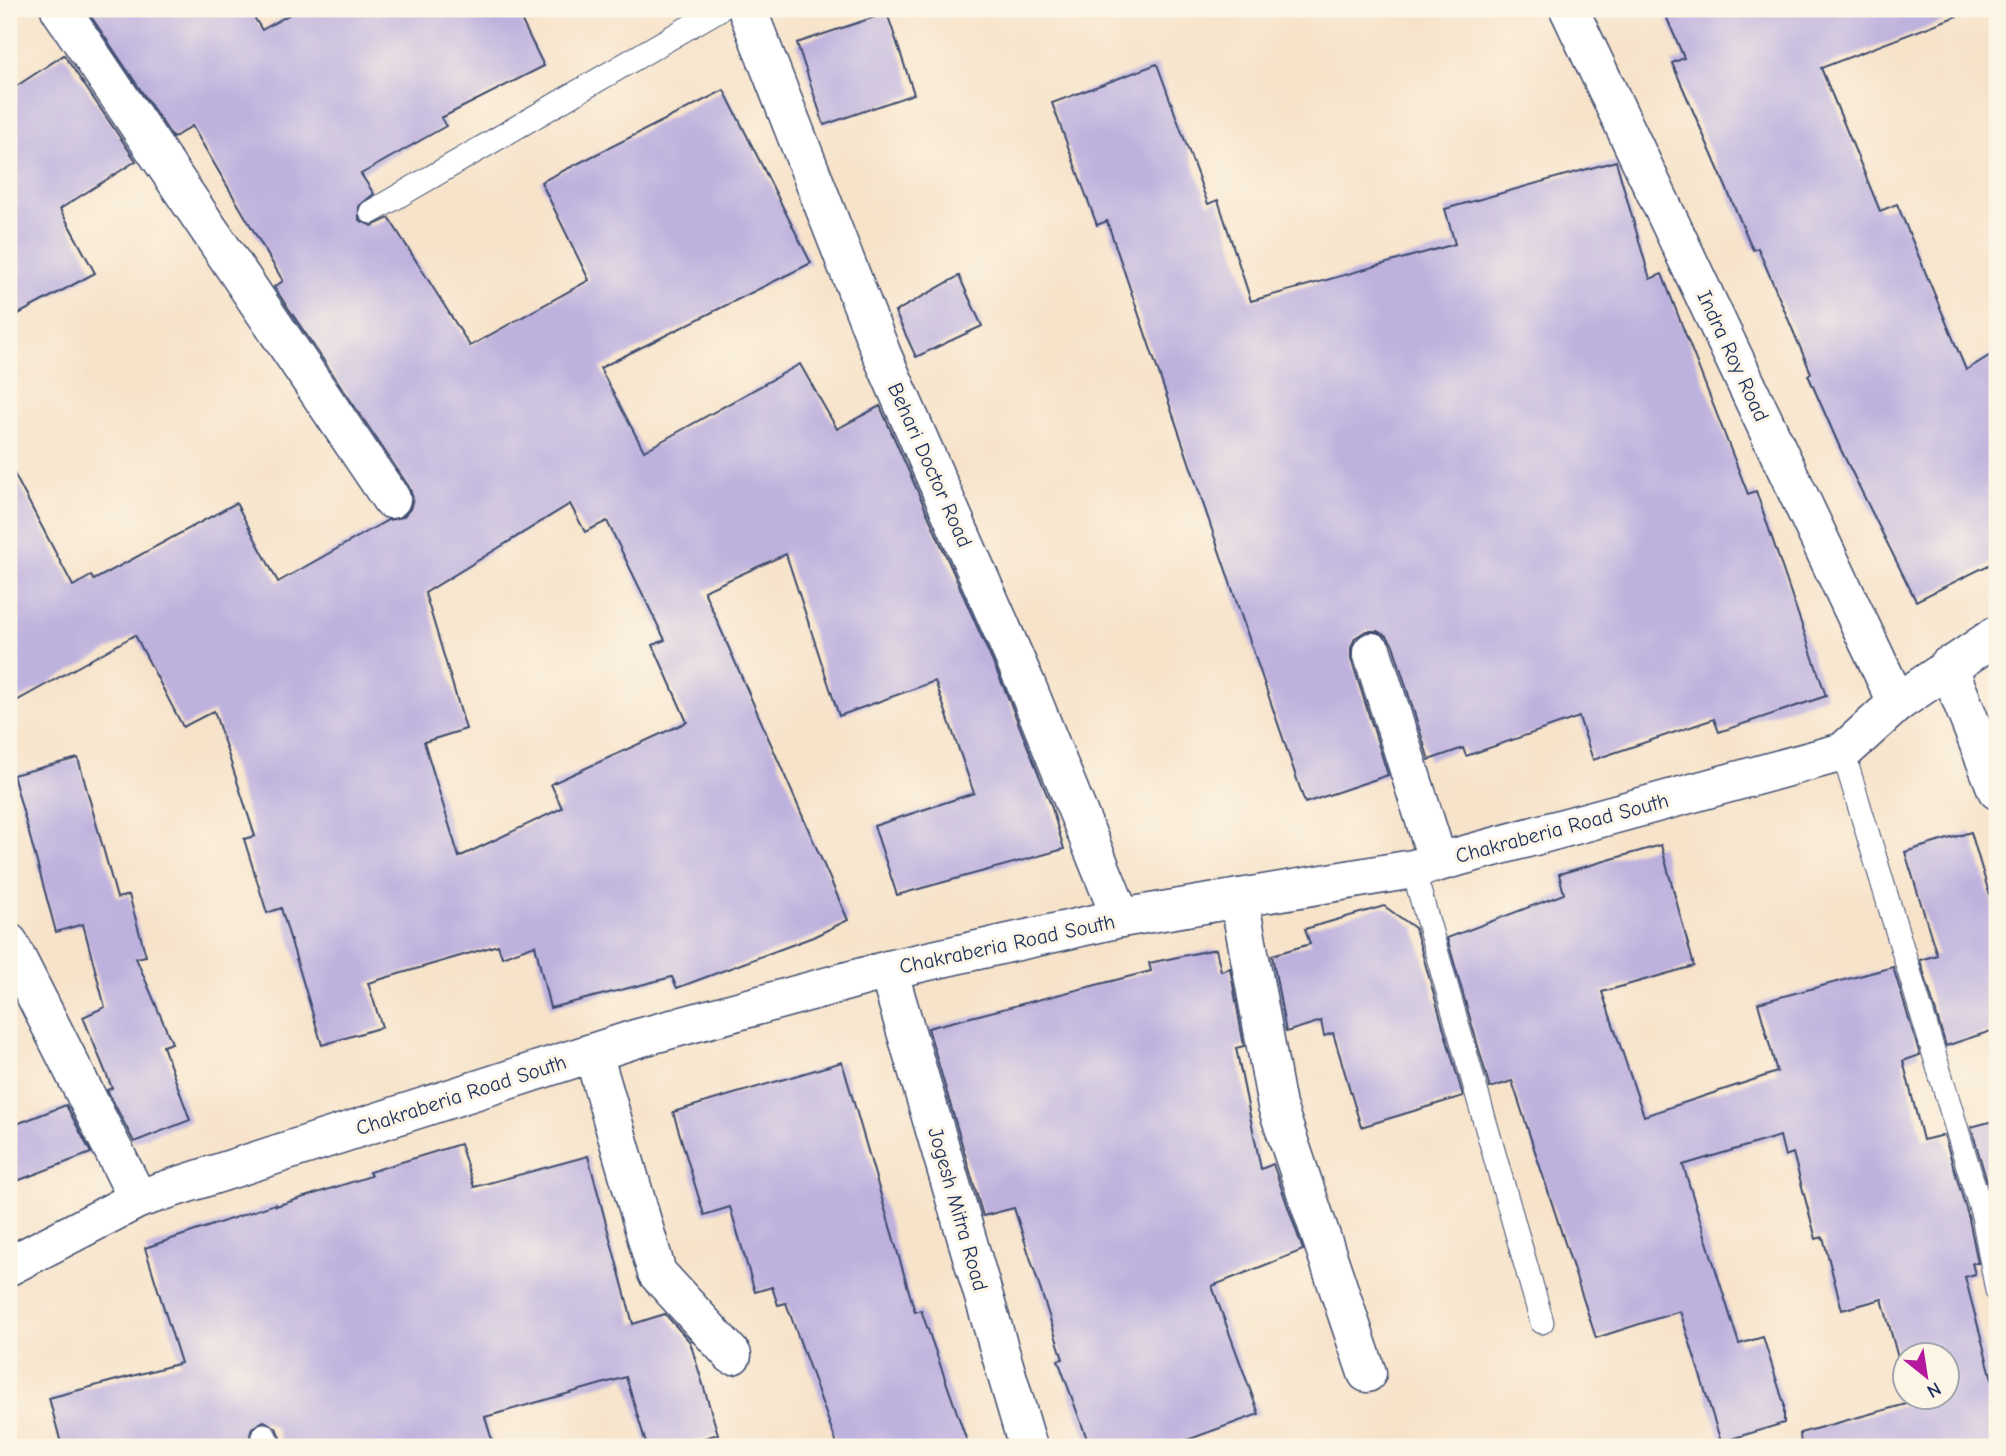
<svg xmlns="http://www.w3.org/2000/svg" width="2006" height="1456" font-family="'Comic Neue',sans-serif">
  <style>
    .building { fill: #bdb1de; fill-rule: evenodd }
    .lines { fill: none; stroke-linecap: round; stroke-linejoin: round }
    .lane-casing { stroke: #3c4a6e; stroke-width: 25 }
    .street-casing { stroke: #3c4a6e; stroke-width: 41 }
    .lane { stroke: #fff; stroke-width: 23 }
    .street { stroke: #fff; stroke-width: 38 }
    .labels { text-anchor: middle; stroke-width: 6; stroke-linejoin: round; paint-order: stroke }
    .street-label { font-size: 21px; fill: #1b2f5e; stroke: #fcf5e5 }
  </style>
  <rect width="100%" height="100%" fill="#fcf5e5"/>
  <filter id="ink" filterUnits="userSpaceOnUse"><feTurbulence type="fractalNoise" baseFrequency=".0143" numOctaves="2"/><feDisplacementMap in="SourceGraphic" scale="14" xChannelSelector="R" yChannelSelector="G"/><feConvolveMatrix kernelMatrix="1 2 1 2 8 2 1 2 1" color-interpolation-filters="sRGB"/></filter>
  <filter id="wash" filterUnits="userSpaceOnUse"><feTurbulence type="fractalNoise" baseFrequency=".00686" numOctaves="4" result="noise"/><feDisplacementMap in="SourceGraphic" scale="28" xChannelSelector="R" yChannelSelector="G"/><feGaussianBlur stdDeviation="1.57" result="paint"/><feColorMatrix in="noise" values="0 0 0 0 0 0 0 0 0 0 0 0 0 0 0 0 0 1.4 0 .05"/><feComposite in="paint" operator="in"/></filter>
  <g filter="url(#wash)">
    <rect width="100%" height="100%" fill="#f7e3ca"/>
    <g id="blocks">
      <g class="building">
        <path d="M86,9h163l13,21 37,-21h217l28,57 -103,52 5,8 -85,48 13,20 -15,12v14l13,6 17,-8 81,128 119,-66 -48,-98 183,-92 87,173 -211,105 44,83 156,-87 37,65 43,-23 125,284 46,115 13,44 -167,46 -23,-69 100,-33 -39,-112 -96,35 -53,-162 -82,37 144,329 -35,17 -136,51 -5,-11 -122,31 -15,-63 -33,12 -4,-12 -130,38 14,44 -60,18 -41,-137 -14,5 -23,-74 11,-3 -41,-125 -31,16 -48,-92 -126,70v-241l64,122 18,-10 3,4 142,-77 42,79 110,-62 15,-3 7,-8 3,-11 -4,-11 -135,-200 9,-6 -91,-155 -19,12zM570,504l15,28 22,-11 58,119 -12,5 34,77 -136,62 11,24 -103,49 -35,-115 42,-13 -41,-136z"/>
        <polygon points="1663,9 1964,9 1965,13 1821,68 1880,211 1897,204 1966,370 1997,351 1997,561 1916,601 1841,450 1808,375 1811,373 1758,248 1753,250 1700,127 1672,63 1684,58"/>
        <polygon points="887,13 914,94 824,125 797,43"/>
        <polygon points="64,55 136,161 60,209 95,273 9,319 9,91"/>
        <polygon points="1157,64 1208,204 1218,200 1251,301 1455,244 1445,209 1616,161 1650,279 1662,274 1748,494 1756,491 1826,696 1719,732 1714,719 1593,760 1579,717 1466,756 1463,748 1429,760 1393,645 1387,636 1377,631 1366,631 1355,638 1351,648 1351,658 1388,775 1305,803 1107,221 1097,225 1052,103"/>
        <polygon points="959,276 982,326 916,357 895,312"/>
        <polygon points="78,758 117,898 129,895 146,956 136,958 172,1043 163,1046 190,1120 134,1142 107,1090 112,1088 83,1017 105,1007 83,924 56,932 13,775"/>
        <polygon points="1971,832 1997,920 1997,1029 1946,1046 1920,960 1937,955 1905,852"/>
        <polygon points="1661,845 1694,966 1602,992 1644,1116 1777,1072 1758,1003 1893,967 1920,1055 1903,1061 1923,1140 1944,1135 1969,1219 1978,1263 1972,1263 1975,1274 1965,1277 1997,1398 1997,1447 1801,1447 1800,1433 1910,1403 1908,1396 1947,1396 1947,1354 1905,1354 1905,1384 1882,1299 1842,1310 1823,1237 1816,1239 1793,1153 1785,1156 1780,1136 1683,1165 1739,1344 1763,1337 1784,1404 1784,1423 1721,1442 1680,1311 1596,1338 1512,1081 1490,1088 1447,938 1564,894 1559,874"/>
        <polygon points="1384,906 1415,928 1463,1096 1361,1127 1333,1033 1324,1036 1321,1021 1286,1032 1272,955 1310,944 1305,929"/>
        <polygon points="1216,949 1221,971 1230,968 1244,1046 1236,1048 1261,1169 1273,1164 1303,1250 1212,1286 1259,1414 1168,1447 1090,1447 1058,1360 1063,1359 1014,1208 983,1216 928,1028 1151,971 1149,963"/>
        <polygon points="842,1062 915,1312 921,1310 969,1447 838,1447 786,1303 778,1305 772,1287 755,1292 730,1207 704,1215 673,1112"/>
        <polygon points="66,1105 91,1153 9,1184 9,1127"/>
        <polygon points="1997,1120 1997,1216 1971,1127"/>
        <polygon points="460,1144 474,1187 588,1156 633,1324 665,1314 690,1342 718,1434 675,1447 647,1447 626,1377 485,1417 494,1447 284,1447 276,1428 264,1421 252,1428 250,1435 254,1447 62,1447 49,1398 181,1363 145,1248 275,1204 276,1206 371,1176 369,1172"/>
      </g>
    </g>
  </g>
  <g filter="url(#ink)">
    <use href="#blocks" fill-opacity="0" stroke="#3c4a6e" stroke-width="2"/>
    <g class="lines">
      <g class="lane-casing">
        <g id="lane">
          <polyline points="371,212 720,9"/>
          <polyline points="1843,752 1983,1216 1997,1291"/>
          <polyline points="1413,869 1542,1322"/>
          <polyline points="264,1435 270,1447"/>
        </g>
      </g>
      <g class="street-casing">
        <g id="street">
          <polyline points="60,9 391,499"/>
          <polyline points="747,9 882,355 1025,682 1121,918"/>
          <polyline points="1569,9 1897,703"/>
          <polyline points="1372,652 1438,862"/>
          <polyline points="1948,666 1997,790"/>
          <polyline points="1239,898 1277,1106 1367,1373"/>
          <polyline points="9,943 138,1199"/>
          <polyline points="888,970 1028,1447"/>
          <polyline points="593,1053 657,1273 732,1355"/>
          <polyline points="9,1266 138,1199 635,1039 888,970 1121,918 1413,869 1843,752 1897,703 1997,635"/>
        </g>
      </g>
      <use href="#lane" class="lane"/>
      <use href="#street" class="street"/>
    </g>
  </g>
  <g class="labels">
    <g class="street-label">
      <text transform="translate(1733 356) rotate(65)" y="7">Indra Roy Road</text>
      <text transform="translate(930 465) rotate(66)" y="7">Behari Doctor Road</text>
      <text transform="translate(1562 828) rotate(-15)" y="7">Chakraberia Road South</text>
      <text transform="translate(1007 944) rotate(-12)" y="7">Chakraberia Road South</text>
      <text transform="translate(461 1095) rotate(-18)" y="7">Chakraberia Road South</text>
      <text transform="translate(958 1209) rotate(74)" y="7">Jogesh Mitra Road</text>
    </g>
  </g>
  <rect width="2006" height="1456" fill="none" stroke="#fcf5e5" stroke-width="35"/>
  <g transform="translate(1926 1376) rotate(150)"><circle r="33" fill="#fcf5e5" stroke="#a2a6af" stroke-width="2"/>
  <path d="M0-5L12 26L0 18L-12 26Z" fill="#b5179e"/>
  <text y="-10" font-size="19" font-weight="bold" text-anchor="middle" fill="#1b2f5e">N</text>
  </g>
</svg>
